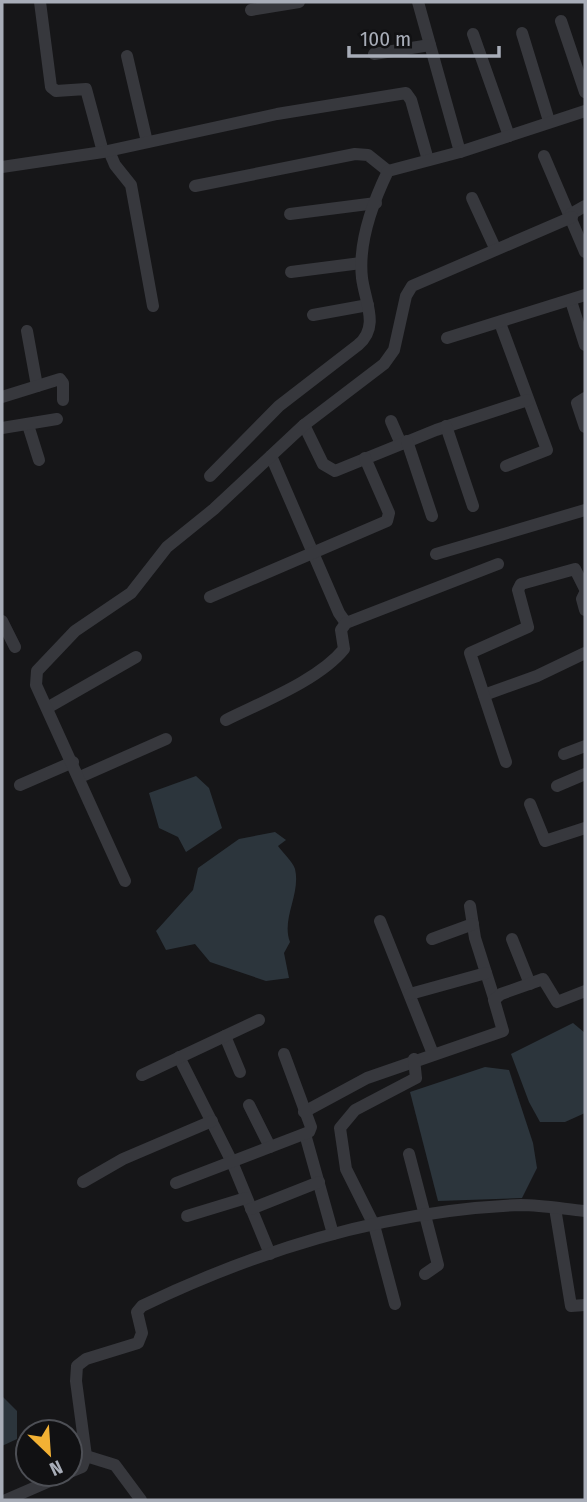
<svg xmlns="http://www.w3.org/2000/svg" width="587" height="1502" font-family="'Fira Sans Condensed',sans-serif">
  <style>
    .water { fill: #2c353c }
    .lines { fill: none; stroke-linecap: round; stroke-linejoin: round }
    .minor { stroke: #37383d; stroke-width: 12 }
  </style>
  <rect width="100%" height="100%" fill="#161618"/>
  <g class="water">
    <polygon points="196,776 209,788 222,828 186,852 178,837 159,828 149,793"/>
    <path d="M275,832l11,8 -8,6c5,7 15,16 17,23 6,25 -14,50 -5,73l-6,11 5,25 -23,3 -56,-19 -15,-18 -29,6 -10,-19 37,-41 5,-22 41,-29z"/>
    <polygon points="573,1023 585,1033 585,1113 565,1122 540,1122 529,1102 511,1054"/>
    <polygon points="485,1067 509,1070 533,1143 537,1168 522,1198 438,1201 410,1092"/>
    <polygon points="2,1396 17,1411 17,1439 2,1446"/>
  </g>
  <g class="lines">
    <g class="minor">
      <polyline points="40,2 51,87 56,91 86,89 103,152"/>
      <polyline points="418,2 460,152"/>
      <polyline points="251,10 299,2"/>
      <polyline points="561,21 585,92"/>
      <polyline points="522,33 549,121"/>
      <polyline points="473,34 509,136"/>
      <polyline points="374,54 430,45"/>
      <polyline points="127,56 147,142"/>
      <polyline points="109,151 115,165 131,185 153,306"/>
      <polyline points="544,156 585,252"/>
      <polyline points="2,167 103,152 277,114 406,93 411,100 428,160"/>
      <polyline points="195,186 355,154 368,155 388,171"/>
      <polyline points="472,198 495,248"/>
      <polyline points="290,214 376,203"/>
      <polyline points="571,214 585,206"/>
      <polyline points="291,272 361,263"/>
      <polyline points="571,301 585,345"/>
      <polyline points="313,315 368,305"/>
      <polyline points="500,323 547,450 506,466"/>
      <polyline points="27,331 37,386"/>
      <polyline points="447,338 585,295"/>
      <polyline points="2,397 60,379 63,383 63,400"/>
      <polyline points="585,398 577,403 585,427"/>
      <polyline points="391,421 401,444"/>
      <polyline points="28,425 39,460"/>
      <polyline points="304,425 323,464 335,471 436,430 528,400"/>
      <polyline points="446,426 473,506"/>
      <polyline points="2,428 57,419"/>
      <polyline points="407,441 432,516"/>
      <polyline points="271,456 339,613 346,623 498,564"/>
      <path d="M210,476l69,-70 79,-61c22,-18 7,-43 4,-67 -4,-35 11,-76 26,-107l72,-19 125,-41"/>
      <polyline points="436,554 585,510"/>
      <polyline points="585,593 582,599 585,610"/>
      <polyline points="210,597 387,521 389,513 365,458"/>
      <polyline points="2,621 15,647"/>
      <polyline points="484,695 537,676 585,653"/>
      <polyline points="47,708 136,657"/>
      <path d="M226,720c36,-18 93,-40 118,-71l-3,-19 5,-7"/>
      <polyline points="564,754 585,746"/>
      <polyline points="506,762 470,653 528,627 518,590 521,584 575,569 585,589"/>
      <polyline points="80,777 166,739"/>
      <polyline points="20,785 73,762"/>
      <polyline points="557,786 585,774"/>
      <polyline points="530,804 545,841 585,828"/>
      <polyline points="125,881 36,685 37,671 75,631 131,593 167,547 214,509 304,425 384,364 394,350 406,296 412,286 572,217"/>
      <polyline points="470,906 475,938 494,998"/>
      <polyline points="380,921 433,1054"/>
      <polyline points="432,939 473,924"/>
      <polyline points="512,939 530,984"/>
      <polyline points="410,994 486,973"/>
      <polyline points="225,1036 240,1072"/>
      <polyline points="179,1057 232,1162 270,1254"/>
      <polyline points="142,1075 259,1020"/>
      <polyline points="249,1105 270,1147"/>
      <polyline points="304,1112 367,1078 503,1031 494,1000 501,994 543,979 557,1002 585,991"/>
      <polyline points="305,1134 333,1234"/>
      <polyline points="409,1154 438,1265 425,1274"/>
      <polyline points="83,1182 123,1159 212,1121"/>
      <polyline points="176,1183 309,1132 311,1127 284,1054"/>
      <polyline points="555,1208 571,1306 585,1305"/>
      <polyline points="251,1209 319,1182"/>
      <polyline points="187,1216 246,1198"/>
      <polyline points="395,1304 374,1225 346,1169 340,1128 355,1110 416,1078 414,1059"/>
      <polyline points="86,1456 115,1465 141,1500"/>
      <path d="M70,1472l12,-5 4,-11 -10,-75 1,-15 9,-7 52,-16 4,-10 -5,-21 5,-6c118,-57 248,-96 379,-101 21,0 43,4 64,6"/>
      <polyline points="6,1500 66,1474"/>
    </g>
  </g>
  <rect width="587" height="1502" fill="none" stroke="#a8adb8" stroke-width="7"/>
  <g transform="translate(49 1453) rotate(155)"><circle r="33" fill="#111113" stroke="#4d4f55" stroke-width="2"/>
  <path d="M0-5L12 26L0 18L-12 26Z" fill="#f2b134"/>
  <text y="-10" font-size="19" font-weight="bold" text-anchor="middle" fill="#a8adb8">N</text>
  </g>
  <path d="M349 46v10h150v-10" fill="none" stroke="#a8adb8" stroke-width="3.5"/>
  <text x="360" y="46" font-size="21" fill="#a8adb8" stroke="#111113" stroke-width="5" paint-order="stroke">100 m</text>
</svg>
